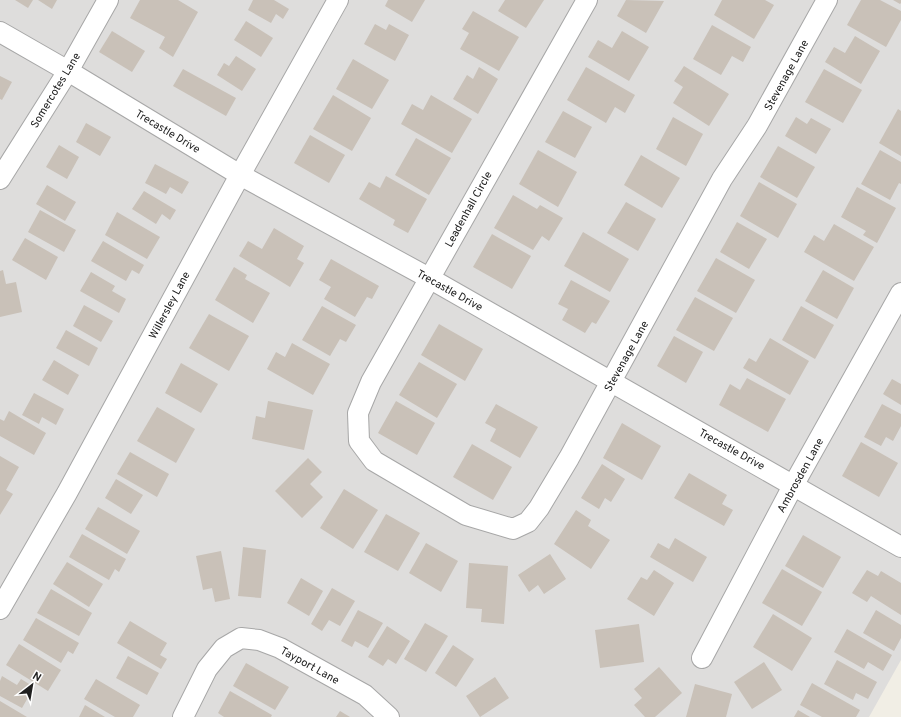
<svg xmlns="http://www.w3.org/2000/svg" width="901" height="717" font-family="Overpass,sans-serif">
  <style>
    .residential { fill: #dedddc }
    .building { fill: #c9c1b8 }
    .lines { fill: none; stroke-linecap: round; stroke-linejoin: round }
    .street-casing { stroke: #a7a7a7; stroke-width: 22 }
    .street { stroke: #fff; stroke-width: 20 }
    .labels { text-anchor: middle; stroke-width: 3.5; stroke-linejoin: round; paint-order: stroke }
    .street-label { font-size: 11px; fill: #202020; stroke: #fff }
  </style>
  <rect width="100%" height="100%" fill="#f1eee5"/>
  <polygon class="residential" points="0,0 901,0 901,660 869,717 0,717"/>
  <g class="building">
    <polygon points="15,0 33,0 28,8"/>
    <polygon points="38,0 57,0 52,9"/>
    <polygon points="140,0 178,0 198,12 173,57 159,48 165,37 130,18"/>
    <polygon points="253,0 274,0 289,9 283,19 276,14 271,23 248,10"/>
    <polygon points="388,0 425,0 412,22 385,6"/>
    <polygon points="505,0 544,0 526,28 498,11"/>
    <polygon points="626,0 664,1 646,33 617,16"/>
    <polygon points="722,0 765,0 774,5 754,39 714,15"/>
    <polygon points="861,0 880,0 901,11 901,20 886,47 847,25"/>
    <polygon points="893,0 901,0 901,3 900,4"/>
    <polygon points="473,11 519,37 499,71 460,49 469,33 462,29"/>
    <polygon points="246,21 273,38 261,57 234,40"/>
    <polygon points="375,24 386,30 389,24 409,35 395,61 364,44"/>
    <polygon points="712,25 751,47 743,62 732,56 721,75 693,59"/>
    <polygon points="112,31 145,51 132,72 99,52"/>
    <polygon points="622,31 649,47 629,81 588,57 598,40 612,48"/>
    <polygon points="855,36 880,51 861,84 825,62 834,47 845,53"/>
    <polygon points="236,56 256,69 242,91 217,75 224,63 229,66"/>
    <polygon points="353,59 389,80 372,109 336,89"/>
    <polygon points="684,66 729,94 709,126 673,103 683,87 674,81"/>
    <polygon points="479,67 498,79 478,114 453,99 467,75 473,79"/>
    <polygon points="586,67 635,95 625,113 615,107 606,123 567,100"/>
    <polygon points="183,69 236,98 226,116 173,86"/>
    <polygon points="824,69 862,90 843,123 805,102"/>
    <polygon points="0,76 12,82 2,100 0,99"/>
    <polygon points="333,95 371,118 352,151 313,129"/>
    <polygon points="431,95 472,119 452,153 401,124 412,104 423,110"/>
    <polygon points="898,109 901,111 901,156 879,143"/>
    <polygon points="563,111 592,127 575,158 545,142"/>
    <polygon points="673,117 703,134 686,166 656,149"/>
    <polygon points="796,117 807,124 811,118 831,129 816,154 785,136"/>
    <polygon points="86,123 111,137 100,156 76,142"/>
    <polygon points="310,135 345,155 329,183 294,163"/>
    <polygon points="416,138 451,158 429,195 395,175"/>
    <polygon points="59,145 79,157 67,179 46,167"/>
    <polygon points="778,146 815,167 797,198 760,177"/>
    <polygon points="538,150 577,172 558,207 519,184"/>
    <polygon points="880,150 901,162 901,184 899,183 890,200 861,184"/>
    <polygon points="641,155 680,178 662,208 624,185"/>
    <polygon points="155,164 189,182 182,194 170,187 166,194 145,183"/>
    <polygon points="386,176 427,199 408,233 393,225 395,220 359,199 369,182 380,188"/>
    <polygon points="759,182 797,204 778,238 740,216"/>
    <polygon points="47,185 76,202 65,221 36,204"/>
    <polygon points="857,187 896,208 877,243 863,235 866,231 841,217"/>
    <polygon points="144,191 176,210 170,220 162,214 156,224 132,209"/>
    <polygon points="513,195 537,209 540,205 563,218 549,241 542,236 533,250 494,228"/>
    <polygon points="626,202 656,219 638,251 607,233"/>
    <polygon points="40,210 76,230 64,252 28,232"/>
    <polygon points="117,212 160,237 147,259 105,235"/>
    <polygon points="737,222 767,239 749,269 720,252"/>
    <polygon points="834,224 874,247 854,281 804,252 814,235 824,241"/>
    <polygon points="274,228 304,246 297,259 304,263 290,287 239,256 248,241 262,249"/>
    <polygon points="583,232 629,259 610,292 564,266"/>
    <polygon points="492,234 531,256 512,289 473,267"/>
    <polygon points="25,238 58,257 46,280 12,260"/>
    <polygon points="103,241 144,265 139,274 132,270 126,281 91,261"/>
    <polygon points="716,258 755,280 736,313 697,291"/>
    <polygon points="331,259 379,286 372,299 367,297 355,317 324,299 331,287 319,280"/>
    <polygon points="234,267 247,275 245,279 270,293 253,323 215,300"/>
    <polygon points="3,270 6,284 16,282 22,312 0,317 0,271"/>
    <polygon points="823,270 854,288 837,319 805,301"/>
    <polygon points="91,272 115,286 112,291 126,299 119,313 80,291"/>
    <polygon points="571,280 610,301 596,324 592,322 585,333 562,320 568,309 558,304"/>
    <polygon points="695,297 733,318 714,351 676,330"/>
    <polygon points="84,305 113,321 101,342 73,326"/>
    <polygon points="322,306 356,325 346,342 340,339 330,356 302,340"/>
    <polygon points="801,306 834,325 815,359 782,340"/>
    <polygon points="209,314 249,336 229,371 189,348"/>
    <polygon points="439,324 483,349 465,381 421,355"/>
    <polygon points="66,330 98,348 89,366 56,348"/>
    <polygon points="674,336 703,352 686,383 657,366"/>
    <polygon points="770,338 809,361 790,395 743,368 749,358 756,362"/>
    <polygon points="292,343 330,364 313,395 267,369 276,352 285,357"/>
    <polygon points="54,360 79,375 68,395 42,380"/>
    <polygon points="419,362 457,384 437,418 399,395"/>
    <polygon points="181,363 218,384 201,413 165,393"/>
    <polygon points="747,378 786,399 768,432 719,405 730,384 740,390"/>
    <polygon points="892,379 901,384 901,405 883,394"/>
    <polygon points="34,393 64,409 56,425 42,417 39,424 22,415"/>
    <polygon points="268,401 313,410 304,450 252,439 256,416 265,418"/>
    <polygon points="396,401 435,423 417,455 378,433"/>
    <polygon points="496,404 538,427 520,458 490,441 496,429 485,423"/>
    <polygon points="882,404 901,414 901,426 893,441 886,437 881,446 864,437"/>
    <polygon points="157,407 195,429 176,463 137,441"/>
    <polygon points="9,411 46,433 34,455 0,436 0,419 4,421"/>
    <polygon points="622,423 661,446 642,480 603,458"/>
    <polygon points="861,442 898,463 879,497 842,476"/>
    <polygon points="472,444 512,467 493,500 453,477"/>
    <polygon points="130,452 169,474 157,497 117,474"/>
    <polygon points="0,456 19,467 6,490 13,494 0,515"/>
    <polygon points="308,458 322,472 310,484 323,497 302,518 275,491"/>
    <polygon points="602,464 625,479 611,502 605,498 599,509 581,498"/>
    <polygon points="689,473 727,495 722,504 733,510 724,526 674,498"/>
    <polygon points="116,479 143,495 131,514 105,498"/>
    <polygon points="344,489 378,510 353,549 320,528"/>
    <polygon points="98,507 140,531 127,554 85,529"/>
    <polygon points="576,510 591,520 588,526 610,540 591,569 554,544"/>
    <polygon points="386,514 420,533 398,571 364,552"/>
    <polygon points="82,534 126,559 119,572 115,569 109,580 69,557"/>
    <polygon points="803,535 841,557 823,588 785,566"/>
    <polygon points="675,538 707,557 693,582 650,557 658,543 669,549"/>
    <polygon points="426,543 458,561 441,592 409,573"/>
    <polygon points="243,547 266,550 261,598 238,596"/>
    <polygon points="221,551 230,599 215,602 212,588 203,590 196,556"/>
    <polygon points="550,554 566,579 544,594 538,585 529,592 518,575"/>
    <polygon points="67,562 103,584 89,607 53,584"/>
    <polygon points="469,563 508,566 504,624 481,622 482,609 466,608"/>
    <polygon points="782,569 822,592 802,626 762,603"/>
    <polygon points="654,570 674,583 654,616 627,599 641,577 647,580"/>
    <polygon points="867,570 878,576 881,571 901,583 901,615 871,596 867,602 852,593"/>
    <polygon points="301,578 323,591 309,616 287,603"/>
    <polygon points="332,588 355,601 340,626 329,620 322,631 311,624"/>
    <polygon points="51,589 92,613 79,636 37,613"/>
    <polygon points="358,610 383,623 368,648 355,641 352,647 341,641"/>
    <polygon points="876,610 901,625 901,638 894,651 863,633"/>
    <polygon points="773,614 812,638 792,671 753,647"/>
    <polygon points="36,618 79,643 73,654 68,651 61,663 23,640"/>
    <polygon points="130,621 167,643 160,655 167,659 161,669 117,643"/>
    <polygon points="425,623 448,636 426,672 404,659"/>
    <polygon points="639,624 644,662 600,668 595,630"/>
    <polygon points="387,626 410,641 396,664 388,659 383,666 368,657"/>
    <polygon points="847,629 892,655 883,671 868,662 864,669 834,652"/>
    <polygon points="19,644 61,670 48,691 6,665"/>
    <polygon points="453,645 474,659 456,687 435,673"/>
    <polygon points="128,656 159,673 147,695 116,678"/>
    <polygon points="837,660 877,682 868,699 856,693 853,700 824,684"/>
    <polygon points="764,662 782,690 752,709 734,682"/>
    <polygon points="246,663 289,687 275,710 233,686"/>
    <polygon points="659,667 682,693 655,717 645,717 634,705 642,698 634,689"/>
    <polygon points="2,676 17,685 21,679 34,687 22,708 0,696 0,681"/>
    <polygon points="495,677 509,698 480,717 466,696"/>
    <polygon points="96,679 140,705 133,717 115,717 84,699"/>
    <polygon points="812,683 860,710 856,717 822,717 800,705"/>
    <polygon points="695,684 732,694 726,717 686,717"/>
    <polygon points="230,691 272,715 271,717 224,717 218,713"/>
    <polygon points="0,701 27,717 0,717"/>
    <polygon points="85,705 105,717 79,717"/>
    <polygon points="798,710 810,717 794,717"/>
    <polygon points="340,711 350,717 336,717"/>
  </g>
  <g class="lines">
    <g class="street-casing">
      <g id="street">
        <polyline points="587,0 371,382 358,413 359,441 374,461 466,515 513,529 528,522 539,508 569,458 722,179 757,126 827,0"/>
        <polyline points="0,32 68,71 240,175 429,278 901,547"/>
        <polyline points="0,179 68,71 108,0"/>
        <polyline points="0,609 67,493 240,175 338,0"/>
        <polyline points="702,658 794,484 901,293"/>
        <polyline points="183,717 207,669 224,648 241,638 259,640 280,648 365,695 389,717"/>
      </g>
    </g>
    <use href="#street" class="street"/>
  </g>
  <g class="labels">
    <g class="street-label">
      <text transform="translate(786 75) rotate(-61)" y="4">Stevenage Lane</text>
      <text transform="translate(55 90) rotate(-59)" y="4">Somercotes Lane</text>
      <text transform="translate(168 131) rotate(31)" y="4">Trecastle Drive</text>
      <text transform="translate(468 209) rotate(-61)" y="4">Leadenhall Circle</text>
      <text transform="translate(450 290) rotate(29)" y="4">Trecastle Drive</text>
      <text transform="translate(169 305) rotate(-62)" y="4">Willersley Lane</text>
      <text transform="translate(626 356) rotate(-61)" y="4">Stevenage Lane</text>
      <text transform="translate(732 449) rotate(29)" y="4">Trecastle Drive</text>
      <text transform="translate(800 475) rotate(-61)" y="4">Ambrosden Lane</text>
      <text transform="translate(310 665) rotate(29)" y="4">Tayport Lane</text>
    </g>
  </g>
  <g transform="translate(32 685) rotate(31)" stroke="#ffffff" stroke-width="3" paint-order="stroke">
  <path d="M0-3L7 15L0 10L-7 15Z" fill="#202020"/>
  <text y="-6" font-size="11" font-weight="bold" text-anchor="middle" fill="#202020">N</text>
  </g>
</svg>
